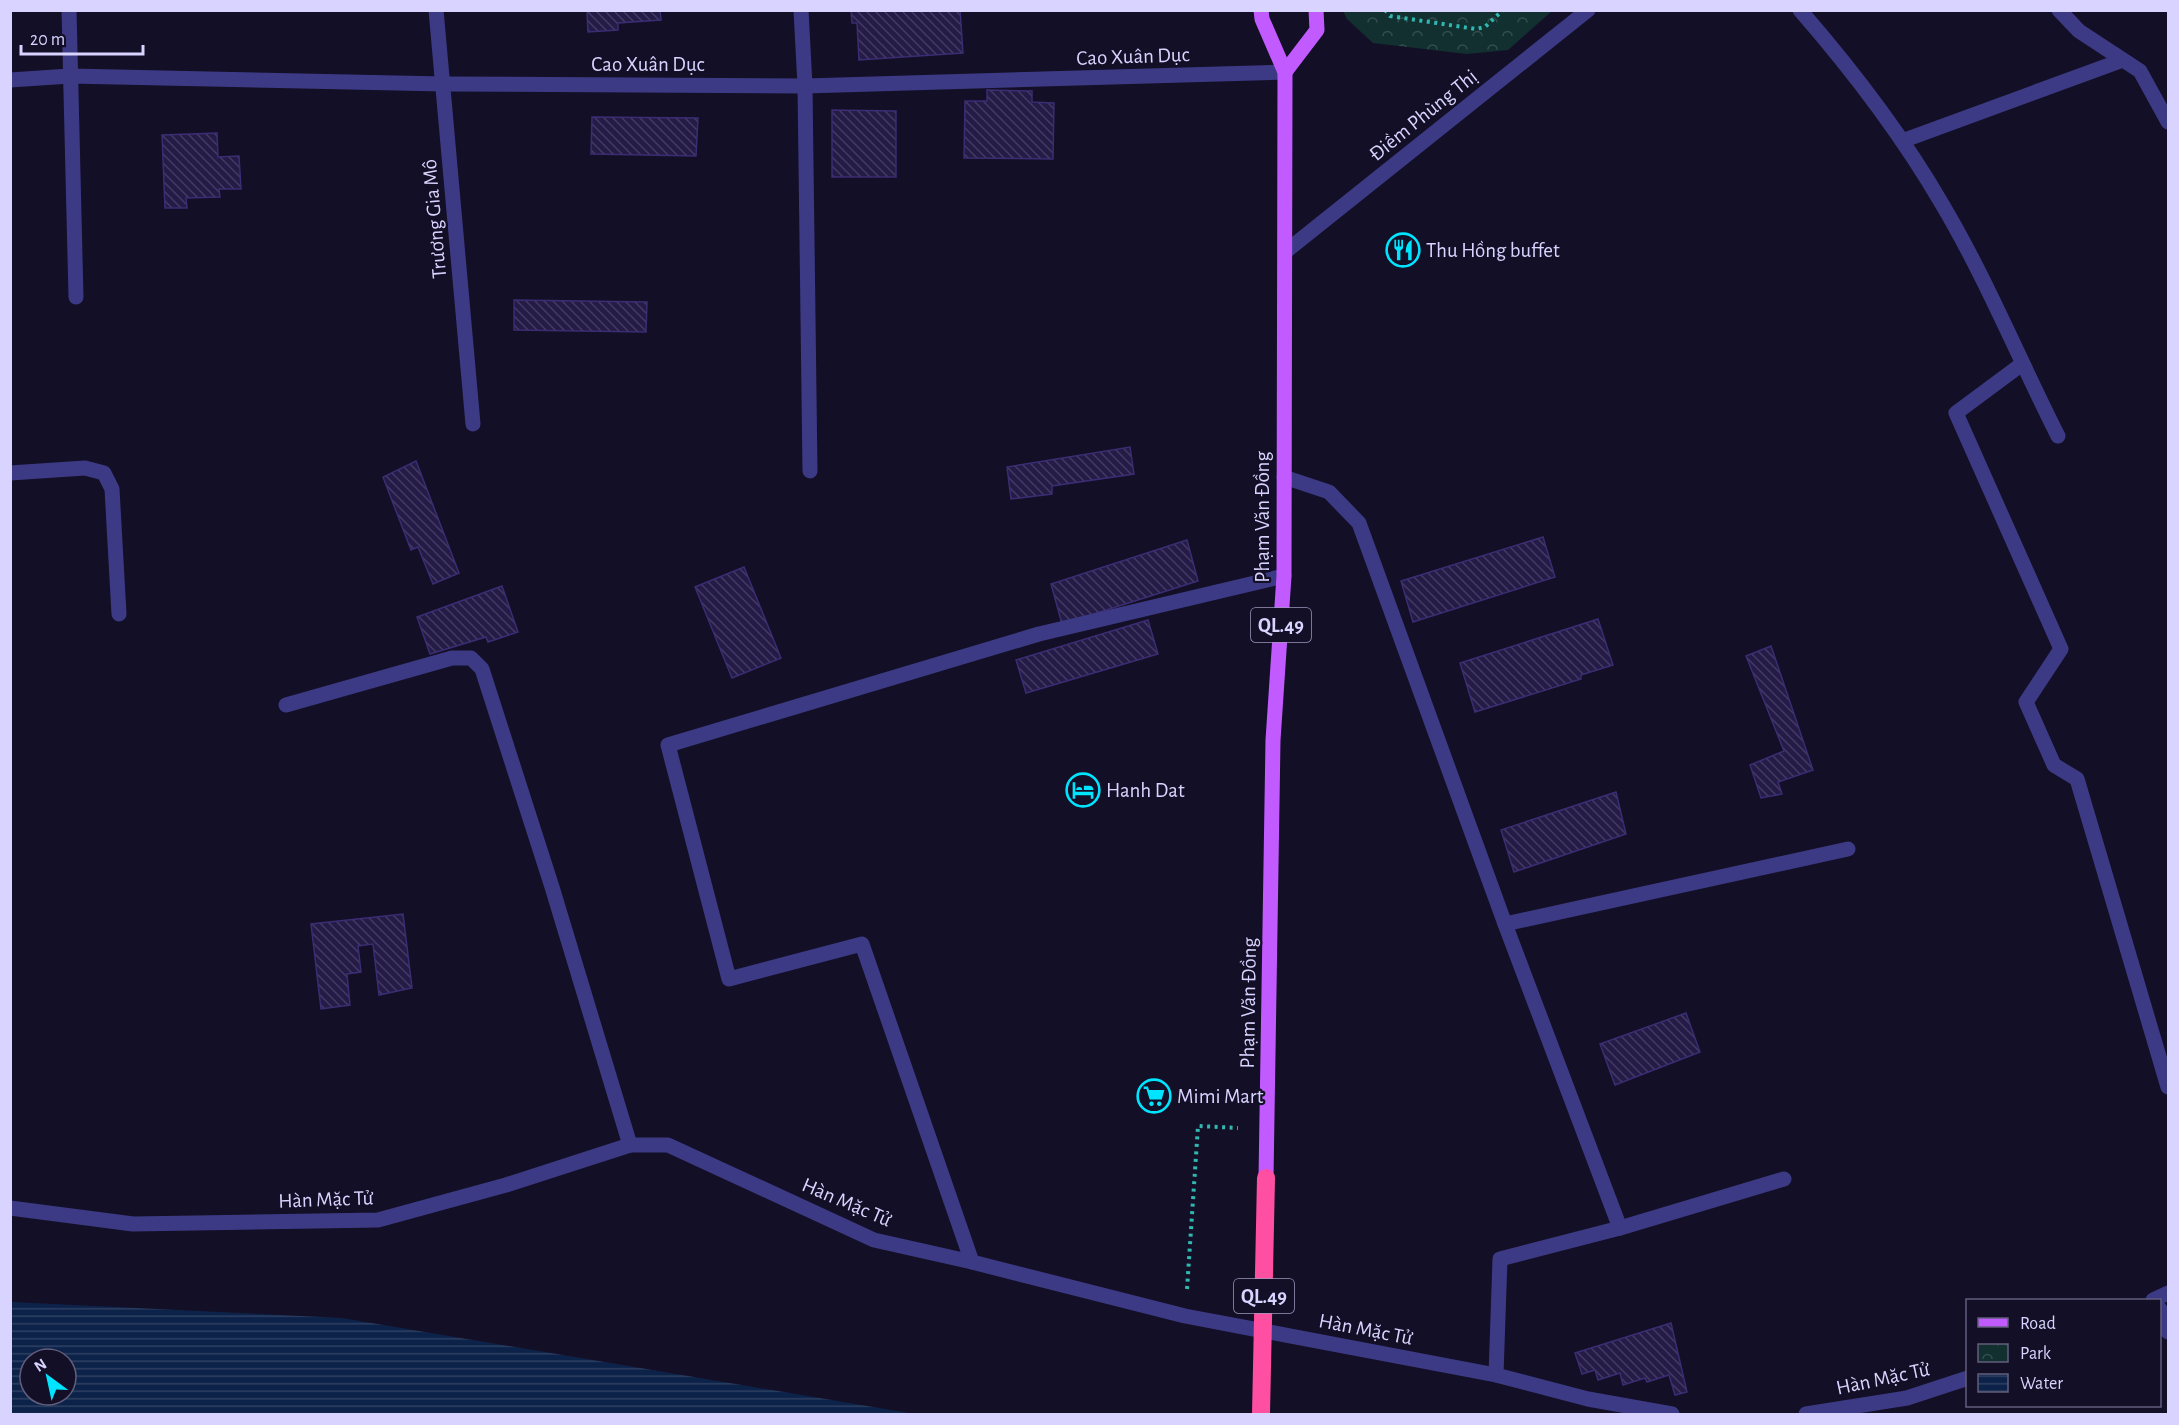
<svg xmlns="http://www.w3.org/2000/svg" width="2179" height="1425" font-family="'Alegreya Sans',sans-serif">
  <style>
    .park { fill: url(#park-crowns) }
    .water { fill: url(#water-rules); fill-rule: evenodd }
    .building { fill: url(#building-back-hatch); stroke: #3b2d73; stroke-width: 1.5 }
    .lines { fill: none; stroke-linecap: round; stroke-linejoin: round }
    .path { stroke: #2fb8b0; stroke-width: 4; stroke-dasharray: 3 4.5; stroke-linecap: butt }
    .minor { stroke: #3d3a85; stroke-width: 15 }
    .major { stroke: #c25bff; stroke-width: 15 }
    .highway { stroke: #ff4fa3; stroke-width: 18 }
    .labels { text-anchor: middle; stroke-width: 4.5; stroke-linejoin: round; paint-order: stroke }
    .shield { fill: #130f26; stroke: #9e99be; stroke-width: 1.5 }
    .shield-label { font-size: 20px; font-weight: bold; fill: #d9d4ff }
    .street-label { font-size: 21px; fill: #d9d4ff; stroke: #130f26 }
    .poi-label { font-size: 21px; fill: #d9d4ff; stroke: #130f26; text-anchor: start }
  </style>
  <defs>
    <pattern id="park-crowns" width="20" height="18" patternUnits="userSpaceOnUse" patternTransform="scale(1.5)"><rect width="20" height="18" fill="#12302f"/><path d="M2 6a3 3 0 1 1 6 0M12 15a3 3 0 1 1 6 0" fill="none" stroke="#344d4e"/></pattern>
    <pattern id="water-rules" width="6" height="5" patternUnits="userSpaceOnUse" patternTransform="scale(1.5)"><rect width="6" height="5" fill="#0c2248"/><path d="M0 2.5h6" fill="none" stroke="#2f4163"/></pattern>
    <pattern id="building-back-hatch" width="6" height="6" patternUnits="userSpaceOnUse" patternTransform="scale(1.5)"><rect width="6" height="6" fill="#241b47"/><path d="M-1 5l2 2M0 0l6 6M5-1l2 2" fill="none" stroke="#433b63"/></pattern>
  </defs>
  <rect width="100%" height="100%" fill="#130f26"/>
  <polygon class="park" points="1343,11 1552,11 1508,50 1467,54 1373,43 1347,19"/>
  <path class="water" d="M11,1302l331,16 573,96h-904zM30,1359h36v36h-36z"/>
  <g class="building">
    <polygon points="587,10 660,10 661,20 618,23 618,30 588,32"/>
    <polygon points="851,10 960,10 963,53 859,60 857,23 852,23"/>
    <polygon points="987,90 1032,91 1032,102 1054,103 1053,159 964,158 965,101 987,101"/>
    <polygon points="832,110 896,111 896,177 832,177"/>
    <polygon points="592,117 698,118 696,156 591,154"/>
    <polygon points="217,133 218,157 239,156 241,189 219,189 220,197 186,198 187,208 165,208 162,135"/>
    <polygon points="514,300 647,302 646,332 514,330"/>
    <polygon points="1130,447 1134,474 1052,486 1052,494 1011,499 1007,467"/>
    <polygon points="416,461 459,573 433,584 418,547 411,550 383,477"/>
    <polygon points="1543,537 1555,577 1413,622 1401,581"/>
    <polygon points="1187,540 1198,581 1062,624 1051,584"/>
    <polygon points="744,567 781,658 732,678 695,587"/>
    <polygon points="502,586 518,632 488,642 486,637 430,654 417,617"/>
    <polygon points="1598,619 1613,665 1581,675 1581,679 1475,712 1460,663"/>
    <polygon points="1148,620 1158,654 1026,693 1016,660"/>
    <polygon points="1771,646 1813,770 1778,782 1782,794 1761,798 1750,765 1784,751 1746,656"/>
    <polygon points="1616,792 1626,834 1514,872 1501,830"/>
    <polygon points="403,914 412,988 379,995 373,944 358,946 361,972 347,974 350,1005 321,1009 311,924"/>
    <polygon points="1686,1013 1700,1052 1615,1085 1600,1044"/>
    <polygon points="1671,1323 1687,1392 1675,1395 1669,1375 1647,1382 1645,1378 1623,1385 1620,1373 1598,1380 1595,1370 1582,1374 1575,1353"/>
  </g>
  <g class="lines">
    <g class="path">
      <polyline points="1385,10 1390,16 1476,29 1485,27 1503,10"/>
      <polyline points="1187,1289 1198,1126 1238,1128"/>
    </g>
    <g class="minor">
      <polyline points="69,10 76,297"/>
      <polyline points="436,10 473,424"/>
      <polyline points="801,10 805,86 810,471"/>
      <path d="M1800,10c53,61 102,125 142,194 44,74 77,155 116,232"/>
      <polyline points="2059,10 2079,31 2140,71 2168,122"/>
      <polyline points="10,80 70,76 444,84 805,86 1285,72"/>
      <polyline points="1902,141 2123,60"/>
      <polyline points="1285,252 1588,10"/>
      <polyline points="2022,364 1956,413 2061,649 2026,702 2054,765 2077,779 2168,1087"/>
      <polyline points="10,473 85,468 104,473 112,489 119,614"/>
      <polyline points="1284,477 1329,492 1359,523 1505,924 1620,1228"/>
      <polyline points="286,705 452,658 471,658 482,669 552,887 630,1145"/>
      <polyline points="1505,924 1848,849"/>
      <polyline points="10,1208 133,1224 378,1220 506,1185 630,1145 668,1145 874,1240 972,1262 1185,1316 1496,1375 1588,1399 1672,1414"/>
      <polyline points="972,1262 862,944 729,979 668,745 1039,634 1284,576"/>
      <polyline points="2153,1300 2168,1293"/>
      <polyline points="2160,1309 2168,1332"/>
      <polyline points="1496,1375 1500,1259 1620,1228 1784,1179"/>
      <polyline points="1806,1414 1907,1398 1968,1378"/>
    </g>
    <g class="major">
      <polyline points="1261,10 1262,19 1285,72 1284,576 1273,740 1266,1178"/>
      <polyline points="1285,72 1317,30 1316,10"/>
    </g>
    <polyline class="highway" points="1261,1414 1266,1178"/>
  </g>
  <defs>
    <g id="restaurant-ring" transform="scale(1.725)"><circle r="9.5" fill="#130f26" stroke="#00e5ff" stroke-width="1.5"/><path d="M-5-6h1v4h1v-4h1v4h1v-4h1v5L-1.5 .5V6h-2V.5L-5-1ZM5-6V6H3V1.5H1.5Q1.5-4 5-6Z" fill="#00e5ff"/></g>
    <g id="hotel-ring" transform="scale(1.725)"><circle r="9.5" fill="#130f26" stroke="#00e5ff" stroke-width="1.5"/><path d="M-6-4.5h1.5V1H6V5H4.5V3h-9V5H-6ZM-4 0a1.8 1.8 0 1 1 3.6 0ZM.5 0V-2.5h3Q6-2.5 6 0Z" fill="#00e5ff"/></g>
    <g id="supermarket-ring" transform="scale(1.725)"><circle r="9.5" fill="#130f26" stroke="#00e5ff" stroke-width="1.5"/><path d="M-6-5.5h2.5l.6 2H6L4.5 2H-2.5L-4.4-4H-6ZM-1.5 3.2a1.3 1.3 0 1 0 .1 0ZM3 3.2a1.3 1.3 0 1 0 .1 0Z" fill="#00e5ff"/></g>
  </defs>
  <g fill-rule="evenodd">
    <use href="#restaurant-ring" x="1403" y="250"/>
    <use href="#hotel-ring" x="1083" y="790"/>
    <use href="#supermarket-ring" x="1154" y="1096"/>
  </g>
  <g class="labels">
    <g class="shield">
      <rect x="1251" y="608" width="60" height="34" rx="4.5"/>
      <rect x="1234" y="1279" width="60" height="34" rx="4.5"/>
    </g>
    <g class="shield-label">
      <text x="1281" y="632">QL.49</text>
      <text x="1264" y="1303">QL.49</text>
    </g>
    <g class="street-label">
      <text transform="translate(1133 56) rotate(-2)" y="7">Cao Xuân Dục</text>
      <text x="648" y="71">Cao Xuân Dục</text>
      <text transform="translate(1423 115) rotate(-39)" y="7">Điềm Phùng Thị</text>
      <text transform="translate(434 219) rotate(-95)" y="7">Trương Gia Mô</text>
      <text transform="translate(1262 517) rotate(-90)" y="7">Phạm Văn Đồng</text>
      <text transform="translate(1248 1003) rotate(-89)" y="7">Phạm Văn Đồng</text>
      <text transform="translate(326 1199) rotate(-2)" y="7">Hàn Mặc Tử</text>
      <text transform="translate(847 1202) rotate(23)" y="7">Hàn Mặc Tử</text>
      <text transform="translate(1366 1329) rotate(11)" y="7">Hàn Mặc Tử</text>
      <text transform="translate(1883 1378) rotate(-12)" y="7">Hàn Mặc Tử</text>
    </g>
    <g class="poi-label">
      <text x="1426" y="257">Thu Hồng buffet</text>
      <text x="1106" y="797">Hanh Dat</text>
      <text x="1177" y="1103">Mimi Mart</text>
    </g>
  </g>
  <rect width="2179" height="1425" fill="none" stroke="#d9d4ff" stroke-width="24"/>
  <rect x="1966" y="1299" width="195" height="108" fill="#130f26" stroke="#625e7d" stroke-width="1.5"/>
  <rect x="1978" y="1318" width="30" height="9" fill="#c25bff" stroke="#625e7d" stroke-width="1.5"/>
  <text x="2020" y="1329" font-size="18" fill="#d9d4ff">Road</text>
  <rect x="1978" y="1344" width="30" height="18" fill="url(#park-crowns)" stroke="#625e7d" stroke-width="1.5"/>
  <text x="2020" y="1359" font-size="18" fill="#d9d4ff">Park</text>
  <rect x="1978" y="1374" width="30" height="18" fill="url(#water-rules)" stroke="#625e7d" stroke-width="1.5"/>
  <text x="2020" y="1389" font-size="18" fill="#d9d4ff">Water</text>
  <g transform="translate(48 1377) rotate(327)"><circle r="28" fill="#130f26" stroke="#625e7d" stroke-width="1.5"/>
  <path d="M0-4.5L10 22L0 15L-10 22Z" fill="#00e5ff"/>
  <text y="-9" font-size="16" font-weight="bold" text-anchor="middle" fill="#d9d4ff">N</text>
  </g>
  <path d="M21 45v9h122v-9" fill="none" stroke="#d9d4ff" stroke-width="3"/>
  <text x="30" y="45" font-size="18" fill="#d9d4ff" stroke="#130f26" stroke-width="4.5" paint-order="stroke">20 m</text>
</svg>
